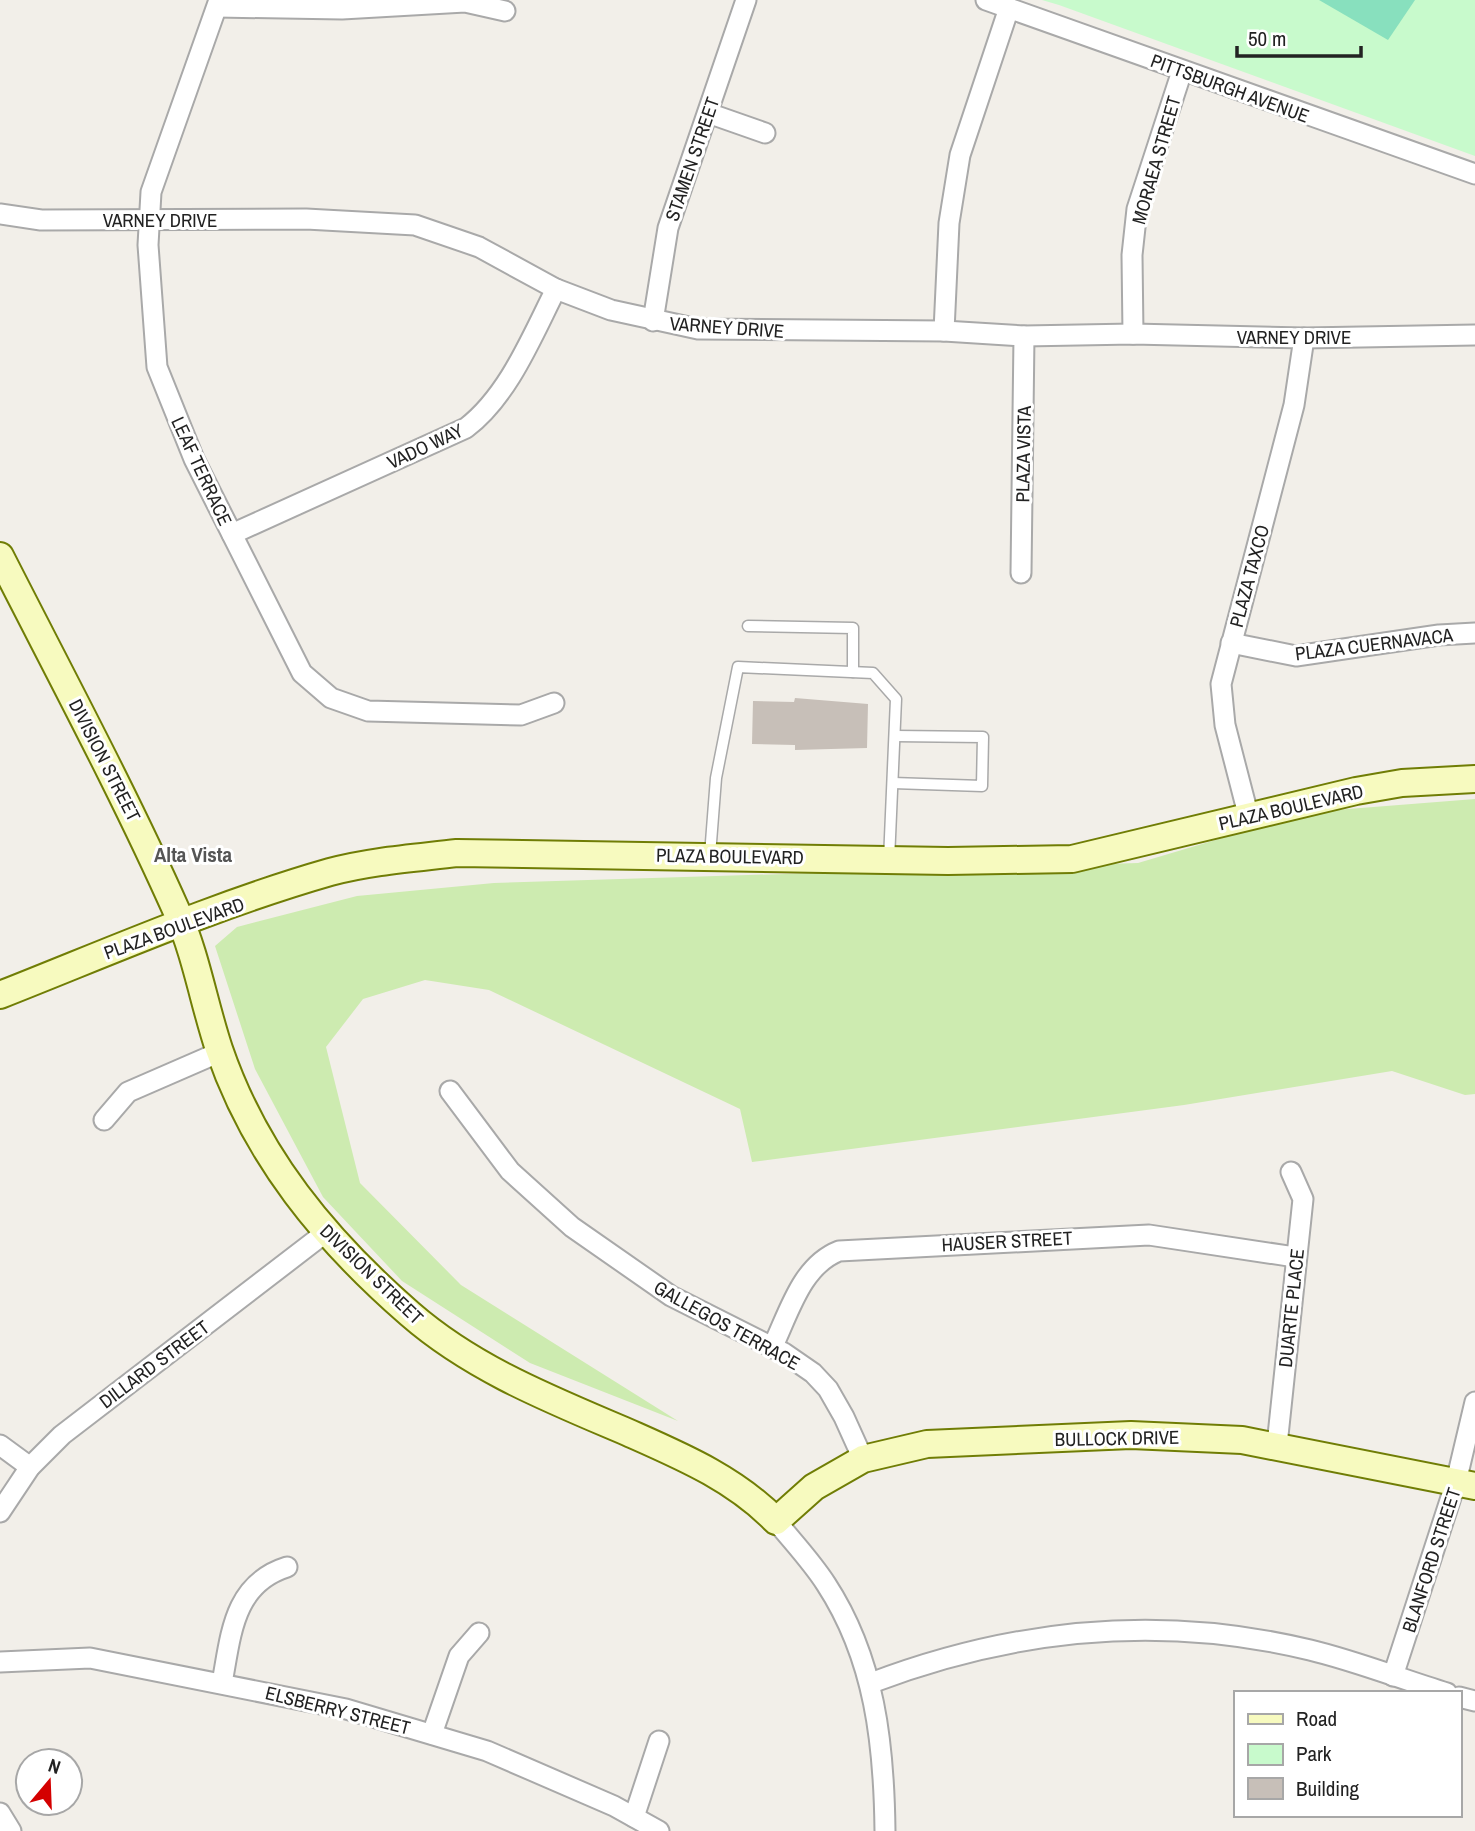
<svg xmlns="http://www.w3.org/2000/svg" width="1475" height="1831" font-family="'Archivo Narrow',sans-serif">
  <style>
    .grass { fill: #cdebb0 }
    .park { fill: #c8facc }
    .pitch { fill: #88e0be }
    .building { fill: #c7bfb8 }
    .lines { fill: none; stroke-linecap: round; stroke-linejoin: round }
    .lane-casing { stroke: #a9a9a9; stroke-width: 13 }
    .street-casing { stroke: #a9a9a9; stroke-width: 23 }
    .secondary-casing { stroke: #707d05; stroke-width: 30 }
    .lane { stroke: #fff; stroke-width: 10 }
    .street { stroke: #fff; stroke-width: 19 }
    .secondary { stroke: #f7fabf; stroke-width: 26 }
    .labels { text-anchor: middle; stroke-width: 6; stroke-linejoin: round; paint-order: stroke }
    .street-label { font-size: 19px; fill: #222; stroke: #fff }
    .neighbourhood-label { font-size: 21px; font-weight: bold; fill: #555; stroke: #fff }
  </style>
  <rect width="100%" height="100%" fill="#f2efe9"/>
  <polygon class="grass" points="1475,799 1475,1094 1465,1095 1392,1071 1184,1105 752,1162 740,1109 489,990 425,980 363,999 326,1047 360,1183 461,1285 678,1421 530,1363 402,1281 323,1197 255,1069 215,946 237,927 357,896 494,883 1138,863 1310,812"/>
  <polygon class="park" points="1042,0 1475,0 1475,156 1059,5"/>
  <polygon class="pitch" points="1319,0 1415,0 1388,40"/>
  <polygon class="building" points="795,698 868,704 867,748 795,750 795,745 752,744 753,701 794,702"/>
  <g class="lines">
    <g class="lane-casing">
      <g id="lane">
        <polyline points="748,626 853,628 853,672"/>
        <polyline points="893,783 982,786 983,737 895,736"/>
        <polyline points="710,855 716,778 738,667 873,673 896,699 889,860"/>
      </g>
    </g>
    <g class="street-casing">
      <g id="street">
        <polyline points="219,0 151,192 148,245 157,367 194,459 302,673 331,698 368,711 521,715 554,703"/>
        <polyline points="986,0 1475,174"/>
        <polyline points="217,7 342,9 465,2 505,11"/>
        <polyline points="708,113 765,133"/>
        <polyline points="0,214 41,220 306,219 415,225 479,247 556,289 611,310 698,329 944,331 1024,336 1133,334 1304,338 1475,335"/>
        <polyline points="653,321 668,228 746,0"/>
        <polyline points="944,331 949,223 960,155 1009,8"/>
        <polyline points="1133,334 1132,255 1137,209 1182,71"/>
        <path d="M232,534l234,-106c43,-33 66,-92 90,-139"/>
        <polyline points="1021,573 1024,336"/>
        <polyline points="1231,643 1296,656 1439,635 1475,633"/>
        <polyline points="1248,814 1225,725 1221,684 1294,405 1304,338"/>
        <polyline points="450,1091 510,1171 572,1227 671,1296 784,1353 813,1373 828,1389 844,1417 863,1459"/>
        <polyline points="104,1120 128,1092 220,1052"/>
        <path d="M772,1348c17,-35 29,-82 67,-97l310,-16 146,22"/>
        <polyline points="0,1445 30,1467"/>
        <polyline points="1277,1445 1303,1199 1291,1172"/>
        <polyline points="0,1512 30,1467 62,1435 325,1233"/>
        <path d="M776,1521c17,21 36,41 50,63 49,75 58,160 59,247"/>
        <polyline points="0,1662 90,1658 346,1709 487,1751 614,1806 659,1831"/>
        <polyline points="1393,1676 1456,1482 1475,1402"/>
        <path d="M222,1683c9,-48 11,-99 65,-116"/>
        <path d="M871,1683c142,-54 290,-69 439,-33 46,11 91,29 137,43"/>
        <polyline points="1459,1697 1475,1701"/>
        <polyline points="432,1734 459,1656 479,1633"/>
        <polyline points="0,1813 11,1831"/>
        <polyline points="634,1817 659,1741"/>
      </g>
    </g>
    <g class="secondary-casing">
      <g id="secondary">
        <path d="M0,556c60,118 123,235 177,356 19,43 27,92 42,137 37,108 106,191 191,265 63,55 142,86 217,118 54,24 107,46 149,89l38,-34 49,-28 64,-15 204,-9 111,5 233,46"/>
        <path d="M0,995c109,-43 218,-91 330,-123 41,-11 85,-14 127,-19l491,8 124,-2 284,-68 46,-8 73,-4"/>
      </g>
    </g>
    <use href="#lane" class="lane"/>
    <use href="#street" class="street"/>
    <use href="#secondary" class="secondary"/>
  </g>
  <g class="labels">
    <g class="street-label">
      <text transform="translate(1230 88) rotate(20)" y="7">PITTSBURGH AVENUE</text>
      <text transform="translate(692 159) rotate(-71)" y="7">STAMEN STREET</text>
      <text transform="translate(1156 160) rotate(-74)" y="7">MORAEA STREET</text>
      <text x="160" y="227">VARNEY DRIVE</text>
      <text transform="translate(727 327) rotate(4)" y="7">VARNEY DRIVE</text>
      <text x="1294" y="344">VARNEY DRIVE</text>
      <text transform="translate(425 446) rotate(-25)" y="7">VADO WAY</text>
      <text transform="translate(1023 454) rotate(-89)" y="7">PLAZA VISTA</text>
      <text transform="translate(202 471) rotate(65)" y="7">LEAF TERRACE</text>
      <text transform="translate(1249 576) rotate(-75)" y="7">PLAZA TAXCO</text>
      <text transform="translate(1374 644) rotate(-7)" y="7">PLAZA CUERNAVACA</text>
      <text transform="translate(105 760) rotate(63)" y="7">DIVISION STREET</text>
      <text transform="translate(1291 807) rotate(-13)" y="7">PLAZA BOULEVARD</text>
      <text transform="translate(730 856) rotate(1)" y="7">PLAZA BOULEVARD</text>
      <text transform="translate(174 928) rotate(-20)" y="7">PLAZA BOULEVARD</text>
      <text transform="translate(1007 1241) rotate(-3)" y="7">HAUSER STREET</text>
      <text transform="translate(372 1274) rotate(44)" y="7">DIVISION STREET</text>
      <text transform="translate(1291 1308) rotate(-84)" y="7">DUARTE PLACE</text>
      <text transform="translate(727 1325) rotate(29)" y="7">GALLEGOS TERRACE</text>
      <text transform="translate(154 1364) rotate(-37)" y="7">DILLARD STREET</text>
      <text transform="translate(1117 1438) rotate(-1)" y="7">BULLOCK DRIVE</text>
      <text transform="translate(1431 1560) rotate(-72)" y="7">BLANFORD STREET</text>
      <text transform="translate(338 1710) rotate(14)" y="7">ELSBERRY STREET</text>
    </g>
    <g class="neighbourhood-label">
      <text x="193" y="862">Alta Vista</text>
    </g>
  </g>
  <rect x="1234" y="1691" width="228" height="126" fill="#ffffff" stroke="#a7a7a7" stroke-width="2"/>
  <rect x="1248" y="1714" width="35" height="10" fill="#f7fabf" stroke="#a7a7a7" stroke-width="2"/>
  <text x="1296" y="1726" font-size="21" fill="#222222">Road</text>
  <rect x="1248" y="1744" width="35" height="21" fill="#c8facc" stroke="#a7a7a7" stroke-width="2"/>
  <text x="1296" y="1761" font-size="21" fill="#222222">Park</text>
  <rect x="1248" y="1778" width="35" height="21" fill="#c7bfb8" stroke="#a7a7a7" stroke-width="2"/>
  <text x="1296" y="1796" font-size="21" fill="#222222">Building</text>
  <g transform="translate(49 1782) rotate(19)"><circle r="33" fill="#ffffff" stroke="#a7a7a7" stroke-width="2"/>
  <path d="M0-5L12 26L0 18L-12 26Z" fill="#d40000"/>
  <text y="-10" font-size="19" font-weight="bold" text-anchor="middle" fill="#222222">N</text>
  </g>
  <path d="M1237 46v10h124v-10" fill="none" stroke="#222222" stroke-width="3.5"/>
  <text x="1248" y="46" font-size="21" fill="#222222" stroke="#ffffff" stroke-width="5" paint-order="stroke">50 m</text>
</svg>
